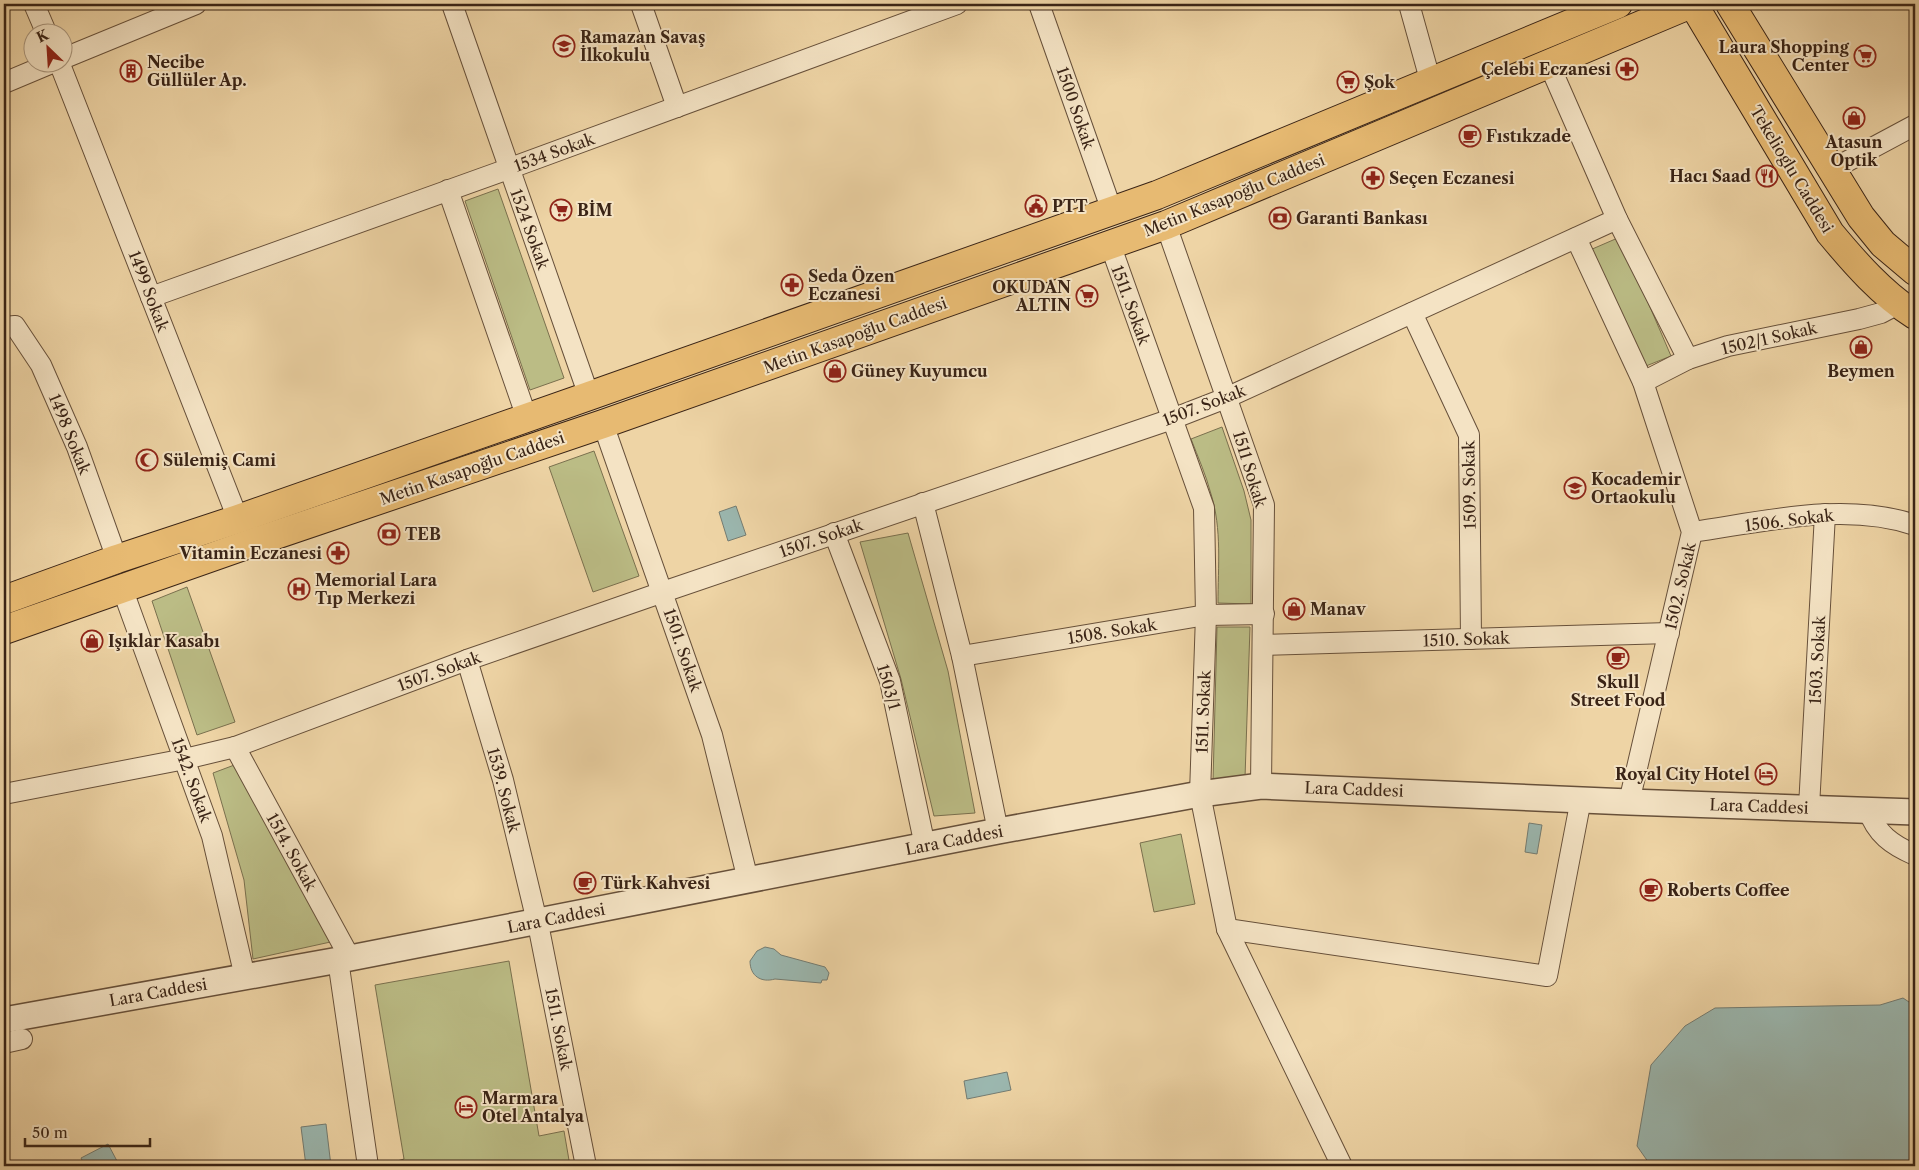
<svg xmlns="http://www.w3.org/2000/svg" width="1919" height="1170" font-family="'Libre Caslon Text',serif">
  <style>
    .green { fill: #bbbc85; stroke: #7a704e }
    .water { fill: #9bb7af; stroke: #747c72 }
    .lines { fill: none; stroke-linecap: round; stroke-linejoin: round }
    .minor-casing { stroke: #67503a; stroke-width: 22 }
    .tertiary-casing { stroke: #67503a; stroke-width: 28 }
    .primary-casing { stroke: #3a2416; stroke-width: 30 }
    .minor { stroke: #f4e3c4; stroke-width: 20 }
    .tertiary { stroke: #f4e3c4; stroke-width: 25 }
    .primary { stroke: #e7ba72; stroke-width: 28 }
    .labels { text-anchor: middle; stroke-width: 4; stroke-linejoin: round; paint-order: stroke }
    .poi-label { font-size: 16px; font-weight: bold; fill: #3a2416; stroke: #f4e3c4; text-anchor: start }
    .street-label { font-size: 16px; fill: #3a2416; stroke: #f4e3c4 }
  </style>
  <rect width="100%" height="100%" fill="#eed4a5"/>
  <filter id="stains"><feTurbulence type="fractalNoise" baseFrequency=".004" numOctaves="4"/><feColorMatrix values="0 0 0 0 .2 0 0 0 0 .09 0 0 0 0 .02 0 0 0 .5 -.17"/></filter>
  <radialGradient id="worn" r=".72"><stop offset=".6" stop-color="#630" stop-opacity="0"/><stop offset="1" stop-color="#630" stop-opacity=".3"/></radialGradient>
  <g class="green">
    <polygon points="498,189 564,378 530,390 465,201"/>
    <polygon points="1620,237 1671,356 1641,368 1590,250"/>
    <path d="M1222,427l22,64 7,29v84l-33,-1c0,-36 4,-74 -7,-109 -5,-19 -13,-37 -20,-55z"/>
    <polygon points="594,451 639,576 593,592 549,467"/>
    <polygon points="908,533 948,671 975,813 934,816 901,679 860,542"/>
    <polygon points="187,587 235,722 197,735 152,601"/>
    <polygon points="1217,627 1250,627 1245,778 1213,782"/>
    <polygon points="237,764 335,941 253,959 244,880 213,773"/>
    <polygon points="1181,834 1195,904 1154,912 1140,843"/>
    <polygon points="509,961 539,1136 564,1131 570,1166 380,1166 404,1159 375,985"/>
  </g>
  <g class="water">
    <polygon points="736,506 746,535 728,541 719,512"/>
    <polygon points="1529,823 1542,825 1537,854 1525,852"/>
    <path d="M765,947l9,2 7,6 44,12 4,6 -2,7h-5l-1,3 -46,-4c-14,4 -25,-3 -25,-18l7,-10z"/>
    <polygon points="1903,998 1915,1006 1915,1166 1651,1166 1637,1146 1651,1065 1685,1026 1715,1008 1880,1005"/>
    <polygon points="1007,1072 1011,1090 967,1099 964,1081"/>
    <polygon points="326,1124 331,1166 306,1166 301,1127"/>
    <polygon points="108,1144 117,1161 106,1166 85,1166 81,1158"/>
  </g>
  <g class="lines">
    <g class="minor-casing">
      <g id="minor">
        <polyline points="34,4 46,32"/>
        <polyline points="452,4 589,396"/>
        <polyline points="641,4 677,107"/>
        <polyline points="1039,4 1112,211"/>
        <polyline points="1409,4 1431,83"/>
        <polyline points="62,59 196,4"/>
        <polyline points="59,62 238,519"/>
        <polyline points="1549,64 1617,219 1688,359"/>
        <polyline points="4,83 54,62"/>
        <polyline points="1831,170 1915,125"/>
        <polyline points="448,190 527,418"/>
        <polyline points="1166,225 1264,505 1261,786"/>
        <polyline points="1576,238 1643,382 1692,532 1629,802"/>
        <polyline points="1110,244 1204,508 1206,615 1200,794 1227,929 1342,1166"/>
        <polyline points="151,297 508,169 957,4"/>
        <polyline points="1412,313 1469,435 1471,639"/>
        <polyline points="4,327 15,326 41,365 77,447 117,559"/>
        <polyline points="1643,382 1688,359 1728,346 1859,319 1881,313 1898,304"/>
        <polyline points="603,424 712,735 748,880"/>
        <polyline points="923,503 962,656 998,831"/>
        <path d="M1692,532c71,-10 153,-31 223,-7"/>
        <polyline points="834,533 890,681 925,846"/>
        <polyline points="122,588 212,836 245,977"/>
        <polyline points="1264,645 1669,633"/>
        <polyline points="962,656 1206,615 1264,614"/>
        <polyline points="467,660 503,780 540,934 586,1166"/>
        <polyline points="235,747 350,958"/>
        <polyline points="4,794 185,759 235,747 467,660 663,592 1172,419 1226,398 1617,219"/>
        <polyline points="1809,807 1825,514"/>
        <path d="M1868,809c8,25 24,36 47,46"/>
        <polyline points="1227,929 1547,976 1581,799"/>
        <polyline points="338,960 368,1166"/>
        <polyline points="4,1043 22,1039"/>
      </g>
    </g>
    <g class="tertiary-casing">
      <polyline id="tertiary" points="4,1020 350,958 998,831 1200,794 1261,786 1629,802 1915,812"/>
    </g>
    <g class="primary-casing">
      <g id="primary">
        <path d="M1693,4l137,229c25,30 52,61 85,82"/>
        <polyline points="1730,4 1861,217 1883,244 1915,271"/>
        <polyline points="4,600 117,559 238,519 589,396 1157,195 1618,4"/>
        <polyline points="4,630 249,544 603,424 1166,225 1691,4"/>
      </g>
    </g>
    <use href="#minor" class="minor"/>
    <use href="#tertiary" class="tertiary"/>
    <use href="#primary" class="primary"/>
  </g>
  <defs>
    <g id="school-ring" transform="scale(1.125)"><circle r="9.5" fill="#f4e3c4" stroke="#8f2418" stroke-width="1.5"/><path d="M0-5L7-2L0 1L-7-2ZM-4 1L0 2.5L4 1V4Q0 6-4 4Z" fill="#8f2418"/></g>
    <g id="supermarket-ring" transform="scale(1.125)"><circle r="9.5" fill="#f4e3c4" stroke="#8f2418" stroke-width="1.5"/><path d="M-6-5.5h2.5l.6 2H6L4.5 2H-2.5L-4.4-4H-6ZM-1.5 3.2a1.3 1.3 0 1 0 .1 0ZM3 3.2a1.3 1.3 0 1 0 .1 0Z" fill="#8f2418"/></g>
    <g id="pharmacy-ring" transform="scale(1.125)"><circle r="9.5" fill="#f4e3c4" stroke="#8f2418" stroke-width="1.5"/><path d="M-2-6h4v4h4v4h-4v4h-4v-4h-4v-4h4Z" fill="#8f2418"/></g>
    <g id="building-ring" transform="scale(1.125)"><circle r="9.5" fill="#f4e3c4" stroke="#8f2418" stroke-width="1.5"/><path d="M-4-6H4V6H1V3H-1V6H-4ZM-2.5-4.3h1.7v1.8h-1.7ZM.8-4.3h1.7v1.8H.8ZM-2.5-1h1.7V.8h-1.7ZM.8-1h1.7V.8H.8Z" fill="#8f2418"/></g>
    <g id="shop-ring" transform="scale(1.125)"><circle r="9.5" fill="#f4e3c4" stroke="#8f2418" stroke-width="1.5"/><path d="M-5-2.5h2.3a2.7 3.5 0 0 1 5.4 0H5L5.5 6h-11ZM-1.5-2.5h3a1.5 2.3 0 0 0-3 0Z" fill="#8f2418"/></g>
    <g id="cafe-ring" transform="scale(1.125)"><circle r="9.5" fill="#f4e3c4" stroke="#8f2418" stroke-width="1.5"/><path d="M-5.5-4.5H6V0H3Q3 3.5 0 3.5H-2.5Q-5.5 3.5-5.5 0ZM3-3.2v2h1.7v-2ZM-6 4.5H4V6H-6Z" fill="#8f2418"/></g>
    <g id="restaurant-ring" transform="scale(1.125)"><circle r="9.5" fill="#f4e3c4" stroke="#8f2418" stroke-width="1.5"/><path d="M-5-6h1v4h1v-4h1v4h1v-4h1v5L-1.5 .5V6h-2V.5L-5-1ZM5-6V6H3V1.5H1.5Q1.5-4 5-6Z" fill="#8f2418"/></g>
    <g id="civic-ring" transform="scale(1.125)"><circle r="9.5" fill="#f4e3c4" stroke="#8f2418" stroke-width="1.5"/><path d="M-.6-6.5H3V-4.5H.6V-3L4-1V1h2V6H-6V1h2V-1L-.6-3ZM-1.2 2.5V6h2.4V2.5Z" fill="#8f2418"/></g>
    <g id="bank-ring" transform="scale(1.125)"><circle r="9.5" fill="#f4e3c4" stroke="#8f2418" stroke-width="1.5"/><path d="M-6-4H6V4H-6ZM0-2.3a2.3 2.3 0 1 0 0 4.6a2.3 2.3 0 1 0 0-4.6Z" fill="#8f2418"/></g>
    <g id="mosque-ring" transform="scale(1.125)"><circle r="9.5" fill="#f4e3c4" stroke="#8f2418" stroke-width="1.5"/><path d="M3.5-4.9A6 6 0 1 0 3.5 4.9A5 5 0 1 1 3.5-4.9Z" fill="#8f2418"/></g>
    <g id="hospital-ring" transform="scale(1.125)"><circle r="9.5" fill="#f4e3c4" stroke="#8f2418" stroke-width="1.5"/><path d="M-5-5h3v3.5h4V-5h3V5h-3V1.5h-4V5h-3Z" fill="#8f2418"/></g>
    <g id="hotel-ring" transform="scale(1.125)"><circle r="9.5" fill="#f4e3c4" stroke="#8f2418" stroke-width="1.5"/><path d="M-6-4.5h1.5V1H6V5H4.5V3h-9V5H-6ZM-4 0a1.8 1.8 0 1 1 3.6 0ZM.5 0V-2.5h3Q6-2.5 6 0Z" fill="#8f2418"/></g>
  </defs>
  <g fill-rule="evenodd">
    <use href="#school-ring" x="564" y="46"/>
    <use href="#supermarket-ring" x="1865" y="56"/>
    <use href="#pharmacy-ring" x="1627" y="69"/>
    <use href="#building-ring" x="131" y="71"/>
    <use href="#supermarket-ring" x="1348" y="82"/>
    <use href="#shop-ring" x="1854" y="118"/>
    <use href="#cafe-ring" x="1470" y="136"/>
    <use href="#restaurant-ring" x="1767" y="176"/>
    <use href="#pharmacy-ring" x="1373" y="178"/>
    <use href="#civic-ring" x="1036" y="206"/>
    <use href="#supermarket-ring" x="561" y="210"/>
    <use href="#bank-ring" x="1280" y="218"/>
    <use href="#pharmacy-ring" x="792" y="285"/>
    <use href="#supermarket-ring" x="1087" y="296"/>
    <use href="#shop-ring" x="1861" y="347"/>
    <use href="#shop-ring" x="835" y="371"/>
    <use href="#mosque-ring" x="147" y="460"/>
    <use href="#school-ring" x="1575" y="488"/>
    <use href="#bank-ring" x="389" y="534"/>
    <use href="#pharmacy-ring" x="338" y="553"/>
    <use href="#hospital-ring" x="299" y="589"/>
    <use href="#shop-ring" x="1294" y="609"/>
    <use href="#shop-ring" x="92" y="641"/>
    <use href="#cafe-ring" x="1618" y="658"/>
    <use href="#hotel-ring" x="1766" y="774"/>
    <use href="#cafe-ring" x="585" y="883"/>
    <use href="#cafe-ring" x="1651" y="890"/>
    <use href="#hotel-ring" x="466" y="1107"/>
  </g>
  <g class="labels">
    <g class="poi-label">
      <text x="580" y="43">Ramazan Savaş<tspan x="580" dy="18">İlkokulu</tspan></text>
      <text x="1849" y="53" text-anchor="end">Laura Shopping<tspan x="1849" dy="18">Center</tspan></text>
      <text x="147" y="68">Necibe<tspan x="147" dy="18">Güllüler Ap.</tspan></text>
      <text x="1611" y="75" text-anchor="end">Çelebi Eczanesi</text>
      <text x="1364" y="88">Şok</text>
      <text x="1486" y="142">Fıstıkzade</text>
      <text x="1854" y="148" text-anchor="middle">Atasun<tspan x="1854" dy="18">Optik</tspan></text>
      <text x="1751" y="182" text-anchor="end">Hacı Saad</text>
      <text x="1389" y="184">Seçen Eczanesi</text>
      <text x="1052" y="212">PTT</text>
      <text x="577" y="216">BİM</text>
      <text x="1296" y="224">Garanti Bankası</text>
      <text x="808" y="282">Seda Özen<tspan x="808" dy="18">Eczanesi</tspan></text>
      <text x="1071" y="293" text-anchor="end">OKUDAN<tspan x="1071" dy="18">ALTIN</tspan></text>
      <text x="851" y="377">Güney Kuyumcu</text>
      <text x="1861" y="377" text-anchor="middle">Beymen</text>
      <text x="163" y="466">Sülemiş Cami</text>
      <text x="1591" y="485">Kocademir<tspan x="1591" dy="18">Ortaokulu</tspan></text>
      <text x="405" y="540">TEB</text>
      <text x="322" y="559" text-anchor="end">Vitamin Eczanesi</text>
      <text x="315" y="586">Memorial Lara<tspan x="315" dy="18">Tıp Merkezi</tspan></text>
      <text x="1310" y="615">Manav</text>
      <text x="108" y="647">Işıklar Kasabı</text>
      <text x="1618" y="688" text-anchor="middle">Skull<tspan x="1618" dy="18">Street Food</tspan></text>
      <text x="1750" y="780" text-anchor="end">Royal City Hotel</text>
      <text x="601" y="889">Türk Kahvesi</text>
      <text x="1667" y="896">Roberts Coffee</text>
      <text x="482" y="1104">Marmara<tspan x="482" dy="18">Otel Antalya</tspan></text>
    </g>
    <g class="street-label">
      <text transform="translate(1076 108) rotate(71)" y="6">1500 Sokak</text>
      <text transform="translate(554 152) rotate(-20)" y="6">1534 Sokak</text>
      <text transform="translate(1792 169) rotate(59)" y="6">Tekelioglu Caddesi</text>
      <text transform="translate(1234 195) rotate(-22)" y="6">Metin Kasapoğlu Caddesi</text>
      <text transform="translate(530 229) rotate(70)" y="6">1524 Sokak</text>
      <text transform="translate(149 291) rotate(69)" y="6">1499 Sokak</text>
      <text transform="translate(1131 305) rotate(70)" y="6">1511. Sokak</text>
      <text transform="translate(855 335) rotate(-20)" y="6">Metin Kasapoğlu Caddesi</text>
      <text transform="translate(1769 338) rotate(-13)" y="6">1502/1 Sokak</text>
      <text transform="translate(1204 405) rotate(-21)" y="6">1507. Sokak</text>
      <text transform="translate(70 434) rotate(68)" y="6">1498 Sokak</text>
      <text transform="translate(472 468) rotate(-19)" y="6">Metin Kasapoğlu Caddesi</text>
      <text transform="translate(1250 469) rotate(73)" y="6">1511 Sokak</text>
      <text transform="translate(1469 485) rotate(-91)" y="6">1509. Sokak</text>
      <text transform="translate(1789 520) rotate(-7)" y="6">1506. Sokak</text>
      <text transform="translate(821 538) rotate(-19)" y="6">1507. Sokak</text>
      <text transform="translate(1680 586) rotate(-77)" y="6">1502. Sokak</text>
      <text transform="translate(1112 631) rotate(-9)" y="6">1508. Sokak</text>
      <text transform="translate(1466 639) rotate(-2)" y="6">1510. Sokak</text>
      <text transform="translate(683 650) rotate(71)" y="6">1501. Sokak</text>
      <text transform="translate(1817 660) rotate(-87)" y="6">1503. Sokak</text>
      <text transform="translate(439 671) rotate(-20)" y="6">1507. Sokak</text>
      <text transform="translate(889 687) rotate(74)" y="6">1503/1</text>
      <text transform="translate(1203 712) rotate(-88)" y="6">1511. Sokak</text>
      <text transform="translate(192 780) rotate(70)" y="6">1542. Sokak</text>
      <text transform="translate(1354 789) rotate(2)" y="6">Lara Caddesi</text>
      <text transform="translate(504 790) rotate(75)" y="6">1539. Sokak</text>
      <text transform="translate(1759 806) rotate(2)" y="6">Lara Caddesi</text>
      <text transform="translate(954 840) rotate(-11)" y="6">Lara Caddesi</text>
      <text transform="translate(292 852) rotate(61)" y="6">1514. Sokak</text>
      <text transform="translate(556 918) rotate(-11)" y="6">Lara Caddesi</text>
      <text transform="translate(158 992) rotate(-10)" y="6">Lara Caddesi</text>
      <text transform="translate(559 1029) rotate(79)" y="6">1511. Sokak</text>
    </g>
  </g>
  <rect width="1919" height="1170" fill="none" stroke="#eed4a5" stroke-width="20"/>
  <rect x="5" y="5" width="1909" height="1160" fill="none" stroke="#3a2416" stroke-width="2.5"/>
  <rect x="10" y="10" width="1899" height="1150" fill="none" stroke="#3a2416"/>
  <g transform="translate(48 48) rotate(335)"><circle r="24" fill="#f4e3c4" stroke="#aa977e"/>
  <path d="M0-4L9 19L0 12L-9 19Z" fill="#8f2418"/>
  <text y="-8" font-size="14" font-weight="bold" text-anchor="middle" fill="#3a2416">K</text>
  </g>
  <path d="M25 1138v8h125v-8" fill="none" stroke="#3a2416" stroke-width="2.5"/>
  <text x="32" y="1138" font-size="15" fill="#3a2416" stroke="#f4e3c4" stroke-width="4" paint-order="stroke">50 m</text>
  <rect width="100%" height="100%" filter="url(#stains)"/>
  <rect width="100%" height="100%" fill="url(#worn)"/>
</svg>
